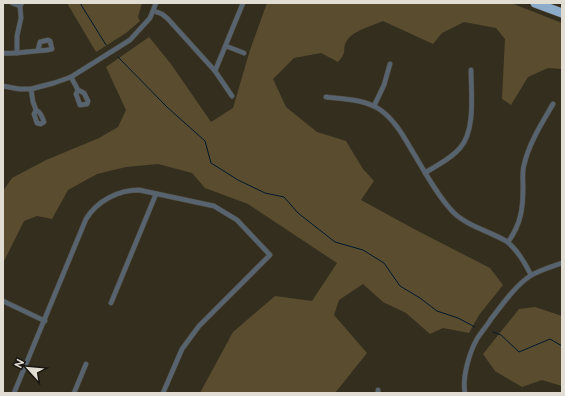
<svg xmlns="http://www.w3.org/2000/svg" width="565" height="396" font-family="Raleway,sans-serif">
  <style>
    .green { fill: #5a4d2f }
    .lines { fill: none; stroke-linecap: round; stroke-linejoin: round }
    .stream { stroke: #00182d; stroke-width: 1 }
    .street-casing { stroke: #504a3c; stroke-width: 5.5 }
    .highway-casing { stroke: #504a3c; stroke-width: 10 }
    .street { stroke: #57636f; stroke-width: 4.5 }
    .highway { stroke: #8cacc9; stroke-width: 9 }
  </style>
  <rect width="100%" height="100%" fill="#342e1f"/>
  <g class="green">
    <polygon points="67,3 142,3 138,17 140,21 126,33 96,52"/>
    <path d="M267,3h244l51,20v46l-14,-1 -20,9 -17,28 -9,-6 3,-60 -9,-11 -32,-6 -22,11 -9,11 -50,-23c-11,5 -30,9 -37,21 -4,8 2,9 -8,20l-17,-9 -27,5 -21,21 13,28 31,25 29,9 17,28 11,12 -13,19 53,29 76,39 13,17 -24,30 -10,18 -26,-5 -13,6 -24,-21 -23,-11 -20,-18 -24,16 -5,15 33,38 -32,40h-135l33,-61 42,-36 37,5 25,-38 -89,-59 -43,-16 -13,-15 -34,-9 -32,3 -29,7 -29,16 -16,29 -15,-3 -13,5 -21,42v-72l9,-13 34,-18 53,-22 19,-11 8,-17 -20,-43 43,-30 22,27 40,58 22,-14 17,-58z"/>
    <polygon points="535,307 562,316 562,386 542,380 522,387 495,371 483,354 519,309"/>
  </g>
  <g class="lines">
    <g class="stream">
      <polyline points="80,3 106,45"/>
      <polyline points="118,57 167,107 205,141 211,163 238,180 265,193 284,197 298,213 335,242 363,250 384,263 400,286 420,298 437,311 458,318 475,327"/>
      <polyline points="493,332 501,335 519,352 550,339 562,346"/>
    </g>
    <g class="street-casing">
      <g id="street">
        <polyline points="12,3 20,6"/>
        <polyline points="154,11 162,14 168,19 215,71 232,96"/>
        <polyline points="226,46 244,53"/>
        <path d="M3,53c12,1 21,-1 33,-2 6,-1 10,0 16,-2l-2,-8 -2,-1 -8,2 -2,8"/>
        <polyline points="17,53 17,36 21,18 20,6 22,3"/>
        <polyline points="215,71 243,3"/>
        <polyline points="71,77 78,90 76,94 80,105 87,104 88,101 84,93 78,90"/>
        <polyline points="3,86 19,89 31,89 54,83 71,77 130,40 150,18 156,3"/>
        <path d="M31,89l2,13 3,8c5,2 6,7 8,12l-3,2 -4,-1 -3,-9 2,-4"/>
        <path d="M326,97c17,2 38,2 53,12 14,9 24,26 32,40 13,21 25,45 42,63 14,14 36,19 53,29 10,7 20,24 25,34"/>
        <polyline points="374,106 384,85 390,64"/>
        <path d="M425,173c12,-8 26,-14 35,-25 16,-18 11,-56 11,-78"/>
        <path d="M508,242c13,-18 15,-33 15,-55 0,-7 -1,-15 1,-22 5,-22 18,-42 29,-61"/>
        <polyline points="3,301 45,321"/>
        <polyline points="111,303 156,194"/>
        <polyline points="378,390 378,393"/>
        <path d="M14,393l72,-174c11,-18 32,-29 53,-29l75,16 23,14 33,35 -71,71 -17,23 -19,44"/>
        <polyline points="74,393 86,364"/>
        <path d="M465,393c-3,-15 4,-40 12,-54 4,-7 10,-13 14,-20 12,-15 23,-32 39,-43 10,-6 21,-9 32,-13"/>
      </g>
    </g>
    <g class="highway-casing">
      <polyline id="highway" points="535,3 562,13"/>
    </g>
    <use href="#street" class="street"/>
    <use href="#highway" class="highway"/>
  </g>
  <rect width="565" height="396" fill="none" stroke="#e1ddd3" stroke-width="8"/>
  <g transform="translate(28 368) rotate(297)" stroke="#191610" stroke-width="3" paint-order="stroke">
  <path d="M0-3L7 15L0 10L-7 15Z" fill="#e1ddd3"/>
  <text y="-6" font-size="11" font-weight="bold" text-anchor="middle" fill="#e1ddd3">N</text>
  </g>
</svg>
